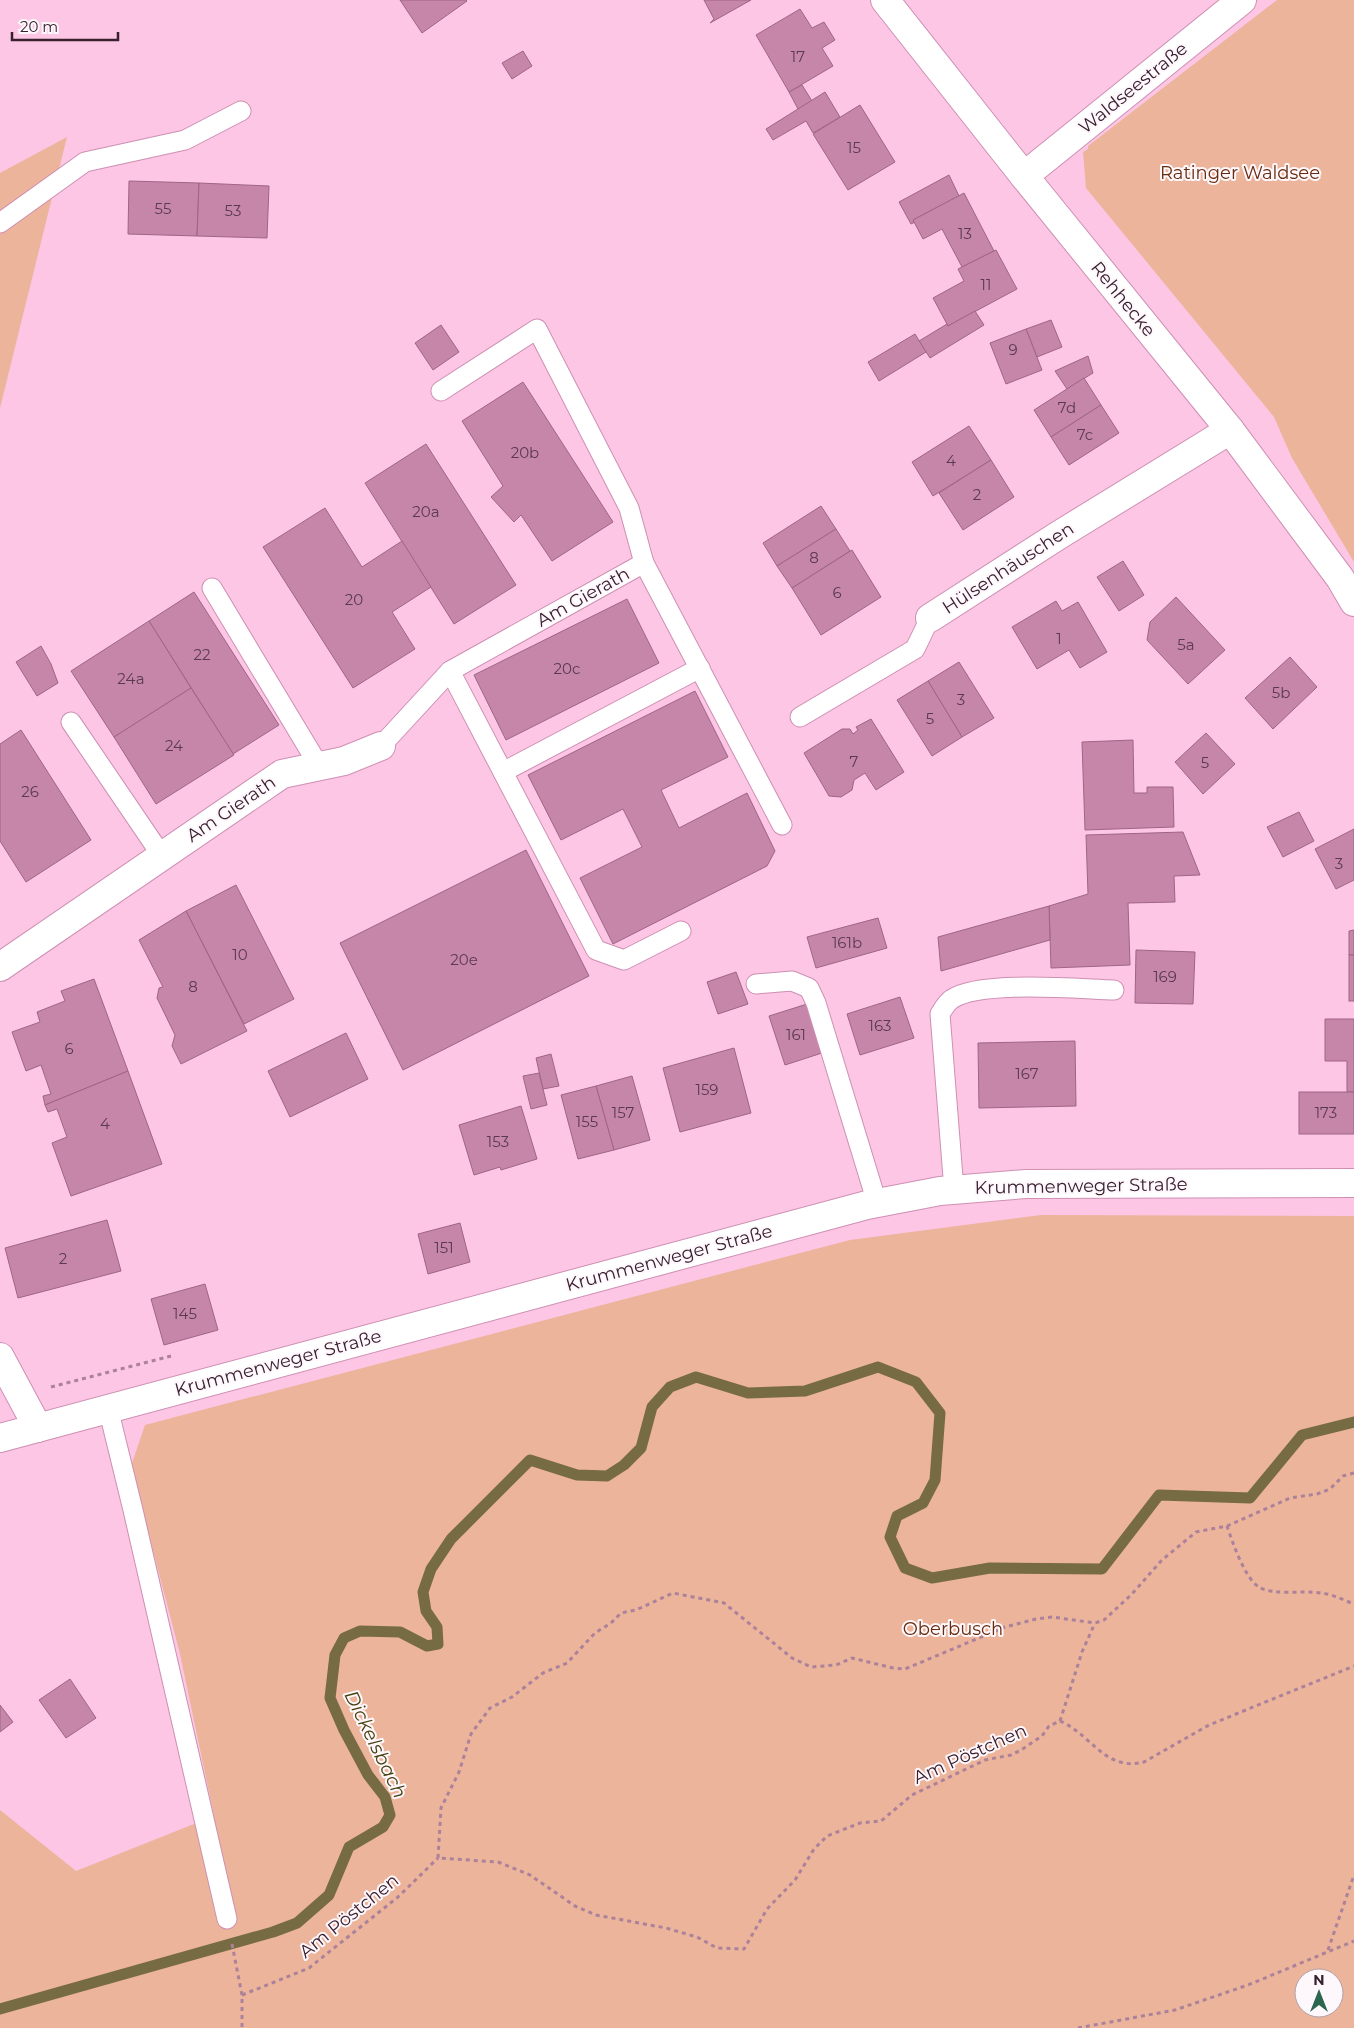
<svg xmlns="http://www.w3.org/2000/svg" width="1354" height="2028" font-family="Montserrat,sans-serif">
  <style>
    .green { fill: #ecb49b; fill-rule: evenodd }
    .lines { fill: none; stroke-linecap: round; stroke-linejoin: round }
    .stream { stroke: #766b42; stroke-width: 11 }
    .building { fill: #c586aa; stroke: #a06486 }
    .lane-casing { stroke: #ce8fb3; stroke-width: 21 }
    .street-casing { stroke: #ce8fb3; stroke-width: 30 }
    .secondary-casing { stroke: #ce8fb3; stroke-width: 30 }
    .path { stroke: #ac829a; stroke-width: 3; stroke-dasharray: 4 4; stroke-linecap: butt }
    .lane { stroke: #fff; stroke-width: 19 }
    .street { stroke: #fff; stroke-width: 28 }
    .secondary { stroke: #fff; stroke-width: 28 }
    .labels { text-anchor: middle; stroke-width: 4; stroke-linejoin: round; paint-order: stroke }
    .number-label { font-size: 15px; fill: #5c3a4e }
    .street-label { font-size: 18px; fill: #39202f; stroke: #fef7fb }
    .park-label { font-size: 18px; fill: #662c0d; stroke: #fef7fb }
    .water-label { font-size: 19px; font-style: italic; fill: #46420e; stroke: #fef7fb }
  </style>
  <rect width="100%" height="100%" fill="#fcc6e4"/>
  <g class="green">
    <polygon points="1277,0 1354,0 1354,562 1292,458 1274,417 1086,188 1083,152 1088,149 1088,146"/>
    <polygon points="67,137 0,408 0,173"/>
    <path d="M1041,1215l313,1v812h-1354v-218l76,61 138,-55 -34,-162 -49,-188 14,-41 705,-185zM1304,1978h30v30h-30z"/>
  </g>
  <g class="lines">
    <polyline class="stream" points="0,2009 273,1932 297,1923 329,1895 349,1847 383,1827 390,1815 385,1797 368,1775 344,1730 330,1698 335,1655 344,1638 360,1631 400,1632 427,1646 438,1644 437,1627 426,1611 423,1592 431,1569 451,1539 530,1460 577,1475 607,1476 624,1465 641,1448 652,1407 670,1387 696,1377 748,1393 805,1391 878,1367 916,1382 940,1413 935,1480 923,1503 897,1516 890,1537 905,1568 932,1578 990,1568 1102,1569 1159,1495 1250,1498 1302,1435 1354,1422"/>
  </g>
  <g class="building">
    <polygon points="400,0 466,0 467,1 422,33"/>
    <polygon points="704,0 751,0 710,23 714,19"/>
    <polygon points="800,9 812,28 824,22 835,40 822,48 833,66 789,92 756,35"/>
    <polygon points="523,51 532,66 512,79 502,63"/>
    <polygon points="802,85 812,101 798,109 789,92"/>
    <polygon points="825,92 840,117 813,133 806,121 773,140 766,129"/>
    <polygon points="860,105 895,162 848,190 813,134"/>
    <polygon points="949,175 959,196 913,220 915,222 911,224 899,202"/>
    <polygon points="129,181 199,183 197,236 128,234"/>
    <polygon points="199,183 269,186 267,238 197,236"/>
    <polygon points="964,193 994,251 962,267 942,229 923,239 913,220"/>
    <polygon points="996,250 1017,289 948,326 933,298 964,281 958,269"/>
    <polygon points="975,311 984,325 930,358 919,341 947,324 948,326"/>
    <polygon points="1051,320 1062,347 1037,357 1026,329"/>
    <polygon points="441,325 459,352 433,370 415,343"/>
    <polygon points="1026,329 1042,370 1006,384 990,343"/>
    <polygon points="915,334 926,352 879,381 868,362"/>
    <polygon points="1088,356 1093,373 1067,389 1055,371"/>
    <polygon points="1084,378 1101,405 1051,437 1034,410"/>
    <polygon points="523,382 613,522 552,561 521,515 514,522 491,497 503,486 462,421"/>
    <polygon points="1101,405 1119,433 1069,465 1051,437"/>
    <polygon points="969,426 991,460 933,496 912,462"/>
    <polygon points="426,444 516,585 454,624 365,483"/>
    <polygon points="991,460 1014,497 963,530 939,493"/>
    <polygon points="821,506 836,529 777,566 763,543"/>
    <polygon points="325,508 362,567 402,541 431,587 392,612 415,649 353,688 263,547"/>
    <polygon points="836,529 850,551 792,588 777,566"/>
    <polygon points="852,550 881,597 821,635 792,588"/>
    <polygon points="1123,561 1144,595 1119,611 1097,577"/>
    <polygon points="194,592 279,725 233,754 149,621"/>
    <polygon points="1176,597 1225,650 1188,684 1147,640 1150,622"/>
    <polygon points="627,599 659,663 506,740 474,675"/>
    <polygon points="1056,601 1062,611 1078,602 1107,652 1080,668 1069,650 1037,669 1012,627"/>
    <polygon points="149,621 191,688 114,737 71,671"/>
    <polygon points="41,646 51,664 58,683 37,696 16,662"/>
    <polygon points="1290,657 1317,687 1273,729 1245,698"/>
    <polygon points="959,662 994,718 962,737 928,681"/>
    <polygon points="928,681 962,737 932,756 897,700"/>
    <polygon points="191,688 234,755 156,804 114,737"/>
    <polygon points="695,691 728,757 661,790 679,828 747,793 775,851 767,866 613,944 580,878 642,847 623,809 561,840 528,775"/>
    <polygon points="871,719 904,772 876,790 865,773 854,780 852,790 841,797 829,796 804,753 842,729 850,729 853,734 858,730 856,727"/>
    <polygon points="21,730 91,840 26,882 0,841 0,744"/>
    <polygon points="1206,733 1235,764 1203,794 1175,762"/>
    <polygon points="1133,740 1134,793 1147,793 1147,787 1173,787 1174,827 1085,830 1082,742"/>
    <polygon points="1299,812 1314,841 1283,857 1267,827"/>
    <polygon points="1354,829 1354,880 1336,889 1315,849"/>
    <polygon points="1183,832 1200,875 1174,876 1175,902 1128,903 1130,965 1051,968 1049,906 1088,894 1086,835"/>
    <polygon points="526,850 589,976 403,1070 340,943"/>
    <polygon points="236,885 294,999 244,1024 186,911"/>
    <polygon points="1049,906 1050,940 941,971 938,937"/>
    <polygon points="186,911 247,1031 181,1064 172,1046 175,1035 157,998 159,988 163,987 139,940"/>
    <polygon points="878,918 887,948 816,968 807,937"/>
    <polygon points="1354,930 1354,955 1349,955 1349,931"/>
    <polygon points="1136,950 1195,952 1193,1004 1135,1003"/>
    <rect x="1349" y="955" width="5" height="46"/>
    <polygon points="736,972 748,1004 718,1014 707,982"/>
    <polygon points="94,979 128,1071 45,1105 43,1096 51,1094 41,1065 26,1071 12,1032 40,1022 37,1012 65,1001 61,991"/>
    <polygon points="900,997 914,1038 860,1055 847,1014"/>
    <polygon points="807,1004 822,1053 785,1065 769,1016"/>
    <polygon points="1325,1019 1354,1019 1354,1092 1347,1092 1347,1061 1325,1061"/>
    <polygon points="346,1033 368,1079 290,1117 268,1071"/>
    <polygon points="1075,1041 1076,1106 979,1108 978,1043"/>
    <polygon points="734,1048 751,1113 680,1132 663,1068"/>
    <polygon points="551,1054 559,1086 543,1089 536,1058"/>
    <polygon points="128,1071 162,1164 71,1196 52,1143 67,1137 57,1109 48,1112 45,1105"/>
    <polygon points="539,1073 547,1105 531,1109 523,1076"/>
    <polygon points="632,1076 650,1140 614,1150 596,1086"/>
    <polygon points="596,1086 614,1150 578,1159 561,1095"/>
    <rect x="1299" y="1092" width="55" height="42"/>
    <polygon points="521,1106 537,1159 501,1170 500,1167 474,1175 459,1125"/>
    <polygon points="107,1220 121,1271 18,1298 5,1248"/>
    <polygon points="460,1223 470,1262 428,1274 418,1234"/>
    <polygon points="205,1284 218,1330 164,1345 151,1299"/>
    <polygon points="70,1679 96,1718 66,1738 39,1700"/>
    <polygon points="0,1705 13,1722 0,1732"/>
  </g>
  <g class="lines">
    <g class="lane-casing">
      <g id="lane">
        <polyline points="0,223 85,162 185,140 241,111"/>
        <polyline points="441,391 537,329 629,508 644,563 782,825"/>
        <polyline points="212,588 319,766"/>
        <polyline points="450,671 596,950 624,960 681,931"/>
        <polyline points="800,717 915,649 930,618"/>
        <polyline points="71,722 162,856"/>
        <polyline points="381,746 450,671 644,563"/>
        <polyline points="503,772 700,668"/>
        <polyline points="756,984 792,981 809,988 816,1003 877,1203"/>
        <path d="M954,1190l-14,-176c3,-5 7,-12 12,-15 28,-19 126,-10 162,-9"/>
        <polyline points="108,1408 133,1510 227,1919"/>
      </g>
    </g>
    <g class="street-casing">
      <g id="street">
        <polyline points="1024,176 1242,0"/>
        <polyline points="930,618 1059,535 1230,430"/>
        <polyline points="0,967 282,774 344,761 381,746"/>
        <polyline points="0,1357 38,1428"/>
      </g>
    </g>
    <g class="secondary-casing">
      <g id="secondary">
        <polyline points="885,0 1024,176 1230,430 1340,578 1354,602"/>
        <polyline points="0,1438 867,1205 940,1191 1026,1184 1354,1183"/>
      </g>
    </g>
    <g class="path">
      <polyline points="51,1387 171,1356"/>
      <path d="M1354,1473l-11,3 -13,13 -13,5 -27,4 -63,28 -31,6 -34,28 -30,34 -28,26 -9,3 -43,-6 -16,2 -31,8 -100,42 -12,-1 -41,-10 -16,7 -25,2 -19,-9 -68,-55 -51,-10 -37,17 -15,3 -10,10 -16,10 -28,30 -24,10 -31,24 -22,11 -19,26 -12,38 -18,36 -3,50 60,4 32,13 45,31 21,9 70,13 31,9 20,11 27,1 23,-40 28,-29 19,-31 13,-13 33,-13 21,-2 31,-26 73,-35 26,-5 10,-5 21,-14 7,-10 11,-5c31,13 45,51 84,41l65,-37 145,-59"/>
      <path d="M1227,1526c5,15 18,53 32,61 14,9 46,3 62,6 11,1 22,7 33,11"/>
      <polyline points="1060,1721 1082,1652 1095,1623"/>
      <polyline points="232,1944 242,1995 242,2028"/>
      <polyline points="1328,1950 1354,1875"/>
      <polyline points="242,1995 309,1968 398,1897 438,1858"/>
      <polyline points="1078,2028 1175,2010 1248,1985 1354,1941"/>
    </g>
    <use href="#lane" class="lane"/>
    <use href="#street" class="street"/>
    <use href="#secondary" class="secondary"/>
  </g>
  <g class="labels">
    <g class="number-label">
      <text x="798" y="62">17</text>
      <text x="854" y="153">15</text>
      <text x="163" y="214">55</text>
      <text x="233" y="216">53</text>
      <text x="965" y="239">13</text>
      <text x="986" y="290">11</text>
      <text x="1013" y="355">9</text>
      <text x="1067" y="413">7d</text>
      <text x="1085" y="440">7c</text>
      <text x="525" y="458">20b</text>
      <text x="951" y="466">4</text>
      <text x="977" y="500">2</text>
      <text x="426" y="517">20a</text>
      <text x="814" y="563">8</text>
      <text x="837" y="598">6</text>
      <text x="354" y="605">20</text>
      <text x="1059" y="644">1</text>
      <text x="1186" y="650">5a</text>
      <text x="202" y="660">22</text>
      <text x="567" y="674">20c</text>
      <text x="131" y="684">24a</text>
      <text x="1281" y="698">5b</text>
      <text x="961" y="705">3</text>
      <text x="930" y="724">5</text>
      <text x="174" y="751">24</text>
      <text x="854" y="767">7</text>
      <text x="1205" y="768">5</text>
      <text x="30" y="797">26</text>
      <text x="1339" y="869">3</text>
      <text x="847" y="948">161b</text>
      <text x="240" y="960">10</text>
      <text x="464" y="965">20e</text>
      <text x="1165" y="982">169</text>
      <text x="193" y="992">8</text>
      <text x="880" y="1031">163</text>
      <text x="796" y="1040">161</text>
      <text x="69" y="1054">6</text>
      <text x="1027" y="1079">167</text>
      <text x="707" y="1095">159</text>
      <text x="623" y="1118">157</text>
      <text x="1326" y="1118">173</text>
      <text x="587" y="1127">155</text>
      <text x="105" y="1129">4</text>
      <text x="498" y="1147">153</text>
      <text x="444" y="1253">151</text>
      <text x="63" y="1264">2</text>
      <text x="185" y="1319">145</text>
    </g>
    <g class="street-label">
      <text transform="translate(1133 88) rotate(-39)" y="6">Waldseestraße</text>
      <text transform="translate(1123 299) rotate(51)" y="6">Rehhecke</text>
      <text transform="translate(1008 568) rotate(-33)" y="6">Hülsenhäuschen</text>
      <text transform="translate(583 597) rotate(-29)" y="6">Am Gierath</text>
      <text transform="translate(231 809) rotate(-34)" y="6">Am Gierath</text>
      <text transform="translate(1081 1186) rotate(-1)" y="6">Krummenweger Straße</text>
      <text transform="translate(669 1258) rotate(-15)" y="6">Krummenweger Straße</text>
      <text transform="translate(278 1363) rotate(-15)" y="6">Krummenweger Straße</text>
      <text transform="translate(970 1754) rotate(-24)" y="6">Am Pöstchen</text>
      <text transform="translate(349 1916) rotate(-39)" y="6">Am Pöstchen</text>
    </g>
    <g class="park-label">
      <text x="1240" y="179">Ratinger Waldsee</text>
      <text x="953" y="1635">Oberbusch</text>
    </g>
    <g class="water-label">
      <text transform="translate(376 1744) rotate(64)" y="7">Dickelsbach</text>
    </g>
  </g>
  <g transform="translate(1319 1993)"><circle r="24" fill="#fef7fb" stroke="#afa1a9"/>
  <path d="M0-4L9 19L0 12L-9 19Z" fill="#2c664f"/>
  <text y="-8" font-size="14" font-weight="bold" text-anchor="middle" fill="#39202f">N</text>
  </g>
  <path d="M12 32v8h106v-8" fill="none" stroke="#39202f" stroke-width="2.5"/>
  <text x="20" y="32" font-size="15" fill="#39202f" stroke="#fef7fb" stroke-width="4" paint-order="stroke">20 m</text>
</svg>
